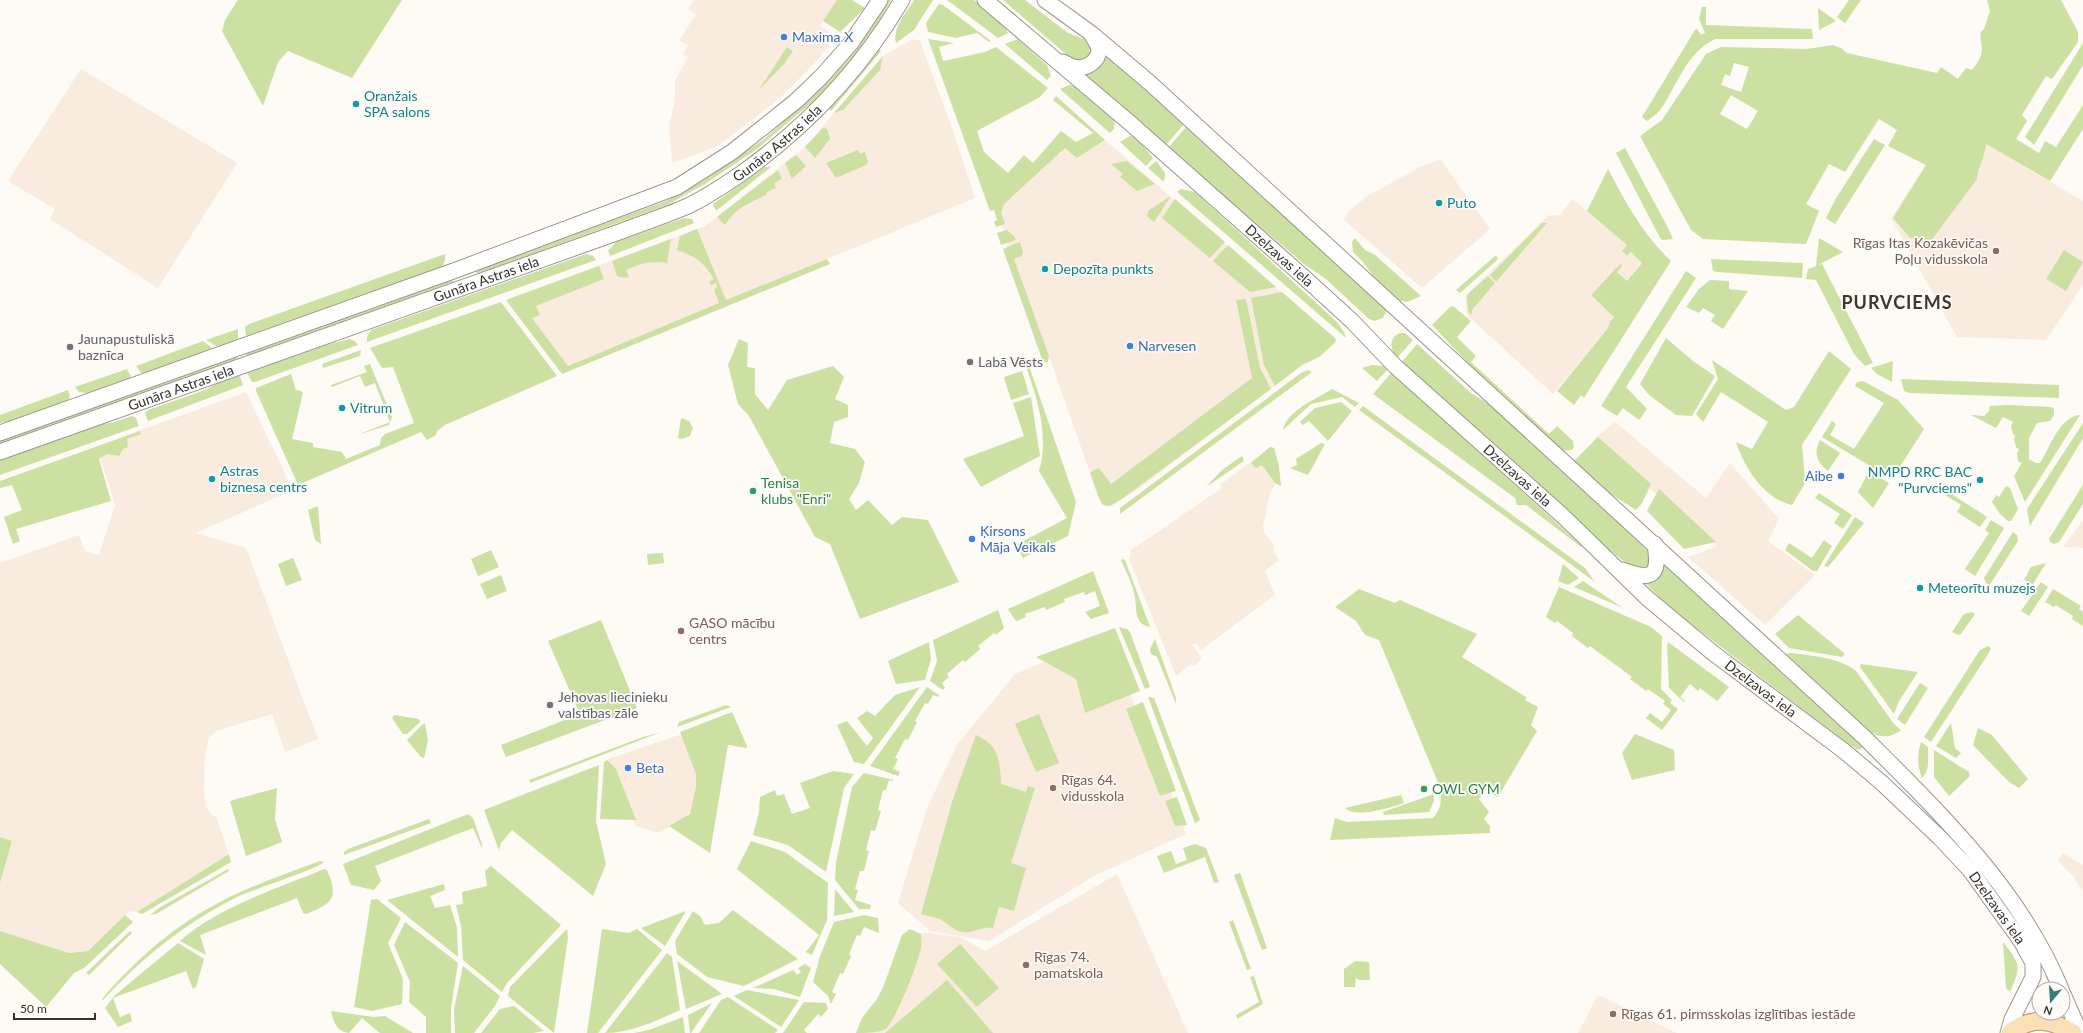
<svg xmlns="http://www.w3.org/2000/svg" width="2083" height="1033" font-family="Lato,sans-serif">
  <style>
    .built { fill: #f9ecde }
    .green { fill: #cce1a1; fill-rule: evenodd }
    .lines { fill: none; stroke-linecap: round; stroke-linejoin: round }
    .secondary-casing { stroke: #9c958e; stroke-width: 17 }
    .primary-casing { stroke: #b59467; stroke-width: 19 }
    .secondary { stroke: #fff; stroke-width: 15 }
    .primary { stroke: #fddfb6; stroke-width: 17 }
    .shop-dot { fill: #3f7fe0; stroke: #fefaf5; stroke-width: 1.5 }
    .culture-dot { fill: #0f9aa8; stroke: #fefaf5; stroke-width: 1.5 }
    .education-dot { fill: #8d6e63; stroke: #fefaf5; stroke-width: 1.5 }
    .worship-dot { fill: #6b7280; stroke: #fefaf5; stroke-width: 1.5 }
    .leisure-dot { fill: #2e9e5b; stroke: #fefaf5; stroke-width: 1.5 }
    .labels { text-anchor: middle; stroke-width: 3.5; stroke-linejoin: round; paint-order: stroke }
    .shop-label { font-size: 14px; fill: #366cbe; stroke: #fefaf5; text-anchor: start }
    .culture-label { font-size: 14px; fill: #0d838f; stroke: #fefaf5; text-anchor: start }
    .street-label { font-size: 14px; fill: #34312e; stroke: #fefaf5 }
    .education-label { font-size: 14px; fill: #785e54; stroke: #fefaf5; text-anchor: start }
    .worship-label { font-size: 14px; fill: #5b616d; stroke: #fefaf5; text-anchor: start }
    .leisure-label { font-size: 14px; fill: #27864d; stroke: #fefaf5; text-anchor: start }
    .district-label { font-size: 18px; font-weight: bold; letter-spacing: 1px; fill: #3d3731; stroke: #fefaf5 }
  </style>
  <rect width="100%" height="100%" fill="#fefaf5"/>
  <g class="built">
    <polygon points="694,0 837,0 820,26 836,36 814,64 779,99 718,146 672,163 669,125 675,100 675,81 688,57 683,54 688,46 679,40 696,15 688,9"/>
    <polygon points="913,39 920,41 952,128 975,198 566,367 514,297 705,226 805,147 883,56"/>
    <polygon points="81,69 237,163 158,288 50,219 55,209 8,181"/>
    <polygon points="1105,140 1335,339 1335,343 1324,354 1297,369 1141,487 1112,506 1106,506 1101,504 1049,356 1006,249 1008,243 995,207 1065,148 1077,158"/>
    <polygon points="1986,144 2083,201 2083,285 2046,340 1957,337 1891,218 1926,165"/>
    <polygon points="1440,159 1490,229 1422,288 1343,219 1349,211 1369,195 1422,166"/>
    <polygon points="1572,199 1628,245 1627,256 1631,252 1642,262 1627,281 1617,272 1620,264 1591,295 1614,317 1610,322 1608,328 1553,394 1467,315 1465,296 1548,216 1560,215"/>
    <polygon points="246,392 293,490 196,533 246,548 318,739 285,752 272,714 216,731 209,738 205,757 204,792 206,807 211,815 216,817 229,854 137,912 130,911 88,951 69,953 0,931 0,883 12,841 0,837 0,563 79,535 85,551 99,555 114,508 116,508 100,457 127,435"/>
    <polygon points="1615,422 1706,498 1730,463 1779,519 1768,541 1815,575 1765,625 1688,557 1717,546 1593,440"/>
    <polygon points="1272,446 1278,465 1275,485 1270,493 1263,526 1264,532 1273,544 1274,552 1279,560 1265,571 1275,595 1201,650 1197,644 1192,644 1202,659 1194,666 1191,664 1176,676 1129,559 1131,550 1222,488 1220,485"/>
    <polygon points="2083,520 2083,548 2064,547 2064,546"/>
    <polygon points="1105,637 1162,768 1186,834 1094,876 989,941 930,931 898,903 927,808 957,745 1015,674"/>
    <polygon points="679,735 683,736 697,774 697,786 691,815 658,833 636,826 608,759"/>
    <polygon points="2063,853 2083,865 2083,892 2073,876 2058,861"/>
    <polygon points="1117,874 1188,1033 859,1033 890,979 906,934 929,933 960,937 985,951"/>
    <polygon points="1598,995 1677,1033 1578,1033"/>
  </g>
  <g class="green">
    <polygon points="238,0 402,0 352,78 288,51 278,62 263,106 222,31 225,20"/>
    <polygon points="837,0 852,0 865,8 840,32 823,21"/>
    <polygon points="887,0 891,0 878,23 848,64 818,97 757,149 705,184 667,205 477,274 475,270 666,201 703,181 764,139 815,94 846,61 875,21"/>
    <path d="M914,0h19l-19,30 -18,13c-4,-15 11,-31 18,-43z"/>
    <polygon points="947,0 974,0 998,17 1008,33 998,38"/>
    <polygon points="1003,0 1025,0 1068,33 1084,39 1089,44 1091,51 1089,57 1074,61"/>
    <polygon points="1849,0 1861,0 1845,23 1837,17"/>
    <path d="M1987,0h74l17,32v10l-26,37 -6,-3 -24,39 5,6 -11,18 23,14 6,-12 11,6 27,-42v24l-33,52 -64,-37c-1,13 -8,23 -9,35l-49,66 -19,-8 -16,-19 33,-53 -38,-19 9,-16 -18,-11 -34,53 -16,-8 -23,40 13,7 -13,33 -103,-5 -12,-9 -51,-94 22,-16 44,-66 15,-7 86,2 26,-4 8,3 6,5 90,20 4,-6 17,12 8,-11 6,2c5,-7 10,-13 10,-21 0,-7 -3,-10 -1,-17l3,-3 6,-18zM1734,63l15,4 -8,25 -20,-7 4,-11 5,2zM1731,95l27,16 -11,18 -27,-15z"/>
    <polygon points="939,4 943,5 991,41 989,42 977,33 956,38 928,32 926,23"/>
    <path d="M1702,7h4v18l106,4 1,10h-98c-28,13 -38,46 -54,70 -4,5 -9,8 -14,12l-5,-4 53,-87 2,-1 4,6 4,-2 -6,-14z"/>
    <polygon points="1818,8 1836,21 1819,30"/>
    <polygon points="928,39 954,43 939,47 943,61 985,52 996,47 1048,88 1040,97 977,131 984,152 1008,173 1024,155 1033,163 1061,131 1076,142 1093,133 1053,100 1056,96 1105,140 1077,158 1065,148 1004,204 1001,213 1005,224 996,227 994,222 997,220 994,210 990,211"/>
    <polygon points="1018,39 1047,65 1051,76 1047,80 1005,44"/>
    <polygon points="2083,43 2083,65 2034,145 2025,137"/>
    <polygon points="787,47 793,51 784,64 758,91"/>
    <polygon points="879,50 881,51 831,111 829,108 829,106"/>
    <polygon points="1103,53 1184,124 1166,145 1082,74"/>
    <polygon points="883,56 880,70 843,110 834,113"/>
    <polygon points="1069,85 1078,86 1115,120 1114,129 1110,133 1060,89"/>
    <polygon points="1187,126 1387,310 1383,318 1374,321 1369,319 1326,279 1304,264 1168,148"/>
    <polygon points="823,128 827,129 830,139 815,158 805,147"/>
    <polygon points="1130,136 1136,137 1153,158 1146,166 1120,142"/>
    <polygon points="1874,139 1885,145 1835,224 1826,218 1835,200"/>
    <polygon points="1625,148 1667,226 1673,239 1662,240 1659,236 1616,153"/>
    <polygon points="858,150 860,154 865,152 868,162 866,165 836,178 826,163"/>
    <polygon points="796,155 806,166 792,179 785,163"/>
    <polygon points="1127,161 1155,184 1137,191 1120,177 1123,174 1111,164"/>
    <polygon points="1156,161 1165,173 1164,182 1148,168"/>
    <polygon points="765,167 771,167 716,211 713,204"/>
    <path d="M1608,169c18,34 35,66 63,92l-84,132 -3,5 -3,-3 -7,10 -17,-14 51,-63 2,-6 4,-5 -23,-22 29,-31 2,2 -5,6 10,9 15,-18 -11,-11 -4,4 -5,-5 5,-6 -40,-34z"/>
    <path d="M778,170l4,9 -8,4 2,5 -9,4 -1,3c-17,8 -31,13 -41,30l-8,-8z"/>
    <polygon points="1181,189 1195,192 1337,322 1344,332 1346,338 1177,192"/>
    <polygon points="1171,196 1154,222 1147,216 1149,210"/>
    <polygon points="1175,199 1225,242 1210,258 1162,218"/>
    <polygon points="684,218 692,219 694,223 610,256 608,251 616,242"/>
    <polygon points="1542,223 1547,223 1496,282 1490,275"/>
    <path d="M697,229l29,71 101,-41 3,5 -268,110 -56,-74 93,-34 5,13 -68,27 4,9 -8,3 36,48 151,-63 -5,-13 3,-3 -1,-4 -5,2 -2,-3 5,-3c-11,-18 -18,-22 -37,-29l3,-14z"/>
    <polygon points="1007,230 1014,236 1016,240 1001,245 997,233"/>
    <polygon points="1355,238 1365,250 1375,255 1421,296 1407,302 1397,300 1377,281 1362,261 1353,252 1352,242"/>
    <polygon points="1819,238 1843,252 1818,265 1822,264 1873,363 1865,366 1854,354 1816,280 1806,279 1808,269 1816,266"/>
    <path d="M671,239l-4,24c-15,-3 -28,1 -41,7l3,7 -4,1 -8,-2 -5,-15z"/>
    <polygon points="1020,242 1023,252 1022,256 1014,259 1049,356 1048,362 1043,362 1003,249"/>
    <polygon points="1228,245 1276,287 1250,292 1213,261"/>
    <polygon points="2064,250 2083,262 2066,291 2046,279"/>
    <polygon points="445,254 445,260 443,266 246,336 245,327 249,324"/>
    <polygon points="586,254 593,256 596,260 367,342 367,337 371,330"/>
    <polygon points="1495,256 1498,257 1497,260 1460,293 1456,290"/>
    <polygon points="1711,259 1803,263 1802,278 1718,272 1713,271"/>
    <polygon points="1686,271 1696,278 1626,387 1647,409 1639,420 1623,408 1617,416 1601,406"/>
    <polygon points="1488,276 1495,283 1472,310 1472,315 1468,312 1467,295"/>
    <polygon points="452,278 453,282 247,357 246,352"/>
    <polygon points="1710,280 1729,281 1729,289 1748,291 1723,329 1711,321 1715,315 1703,308 1699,313 1686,307 1699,289"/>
    <polygon points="1282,292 1335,338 1336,341 1319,357 1303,364 1275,386 1264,365 1251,298"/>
    <polygon points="1246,299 1260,368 1271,389 1123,498 1110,506 1103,505 1098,496 1090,472 1099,468 1111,484 1252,378 1236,300"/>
    <polygon points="501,302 557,376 445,425 437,431 436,435 427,440 421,432 298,485 256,391 256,388 291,374 296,390 301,391 303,393 292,439 313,443 313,447 342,452 346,459 380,445 381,438 385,434 414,423 393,367 382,368 370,348"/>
    <polygon points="1453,306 1471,321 1457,337 1476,356 1471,362 1549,434 1557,426 1573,441 1574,447 1572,450 1561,451 1485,381 1432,325 1450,307"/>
    <polygon points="238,329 238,340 220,348 206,340"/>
    <path d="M1400,333h5l8,7 -16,18c-7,-8 -9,-20 3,-25z"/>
    <polygon points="1666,338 1693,361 1715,376 1692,416 1676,415 1649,395 1640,384"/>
    <polygon points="350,339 356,342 358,345 255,382 252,382 246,371 305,350"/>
    <polygon points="739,339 748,343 747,367 755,368 755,394 768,410 787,380 833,366 844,377 835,399 848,405 848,417 834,422 830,443 855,449 865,462 859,483 849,499 856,510 868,500 892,525 902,517 928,520 959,582 860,619 830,544 815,537 749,416 738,404 728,365"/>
    <polygon points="203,341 215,350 143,375 136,366"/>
    <polygon points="1417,344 1471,393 1497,409 1581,485 1650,553 1651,558 1647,570 1636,571 1592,536 1401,363"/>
    <polygon points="361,350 360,356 323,368 322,364"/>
    <path d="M1829,351l22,18 -49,76 3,34 -1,6 -12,20c-28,-6 -48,-38 -56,-63l16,7 16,-27 -47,-30 -18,30 -7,-8 22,-35 -6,-19 74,50 8,-3z"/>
    <polygon points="237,356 237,360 0,445 0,441"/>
    <path d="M1027,360l49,142 -8,34 -45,22 -7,-13 51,-27 -28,-47c11,-37 -3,-76 -15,-110z"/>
    <polygon points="1893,361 1892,382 1877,374 1871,368"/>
    <polygon points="370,364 392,417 389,425 357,435 390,422 375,383 365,387 360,376 332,387 331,385 367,372 364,366"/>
    <polygon points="1372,365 1383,366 1388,369 1377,381 1362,368"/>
    <polygon points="127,369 131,377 128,382 86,393 79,392 75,387"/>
    <polygon points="1308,370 1312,372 1120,514 1120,508 1301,373"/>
    <polygon points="1022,371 1029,394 1011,400 1004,377"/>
    <polygon points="1392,372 1582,546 1581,547 1526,505 1517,505 1515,498 1373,394"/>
    <polygon points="239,374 243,385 148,421 145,414 148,410 205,390 223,380"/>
    <polygon points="1901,379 2059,385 2059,398 1909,393 1904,391"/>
    <polygon points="1863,381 1898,400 1924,429 1892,479 1822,437 1832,421 1836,424 1830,435 1854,449 1884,403 1855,386 1857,382"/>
    <path d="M1332,389l27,14 -4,4 -13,-10 -31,7 -28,26c4,-20 34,-31 49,-41z"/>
    <polygon points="68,390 70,396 67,403 23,419 0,423 0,415"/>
    <polygon points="1031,397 1040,456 981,487 963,459 1024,436 1013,403"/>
    <polygon points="1341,402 1352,411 1328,441 1309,421 1303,425 1300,422 1315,408"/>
    <path d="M2008,405l43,2 3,2v6l-4,6 -13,2 -8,15v21l7,4h4c10,-16 20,-47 40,-48l-55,87 -11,-26 8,-13 -4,-2 -1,-8 2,-3 -3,-3 -2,-8 1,-3 -2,-2 -2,-8 2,-4 -10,-5 -7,11 -25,-13 13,1 5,-5 1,-5z"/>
    <polygon points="1363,406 1585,568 1595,582 1359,410"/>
    <polygon points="132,416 136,418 139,426 0,475 0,459 96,425 115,422"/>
    <polygon points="681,418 689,421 693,428 690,436 682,439 678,438"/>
    <polygon points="2083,423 2083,438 2030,526 2027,509"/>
    <polygon points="140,431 141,434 127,439 128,447 123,449 119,456 107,454 99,459 111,501 16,529 20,541 13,544 4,517 22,510 12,485 0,488 0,481"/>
    <polygon points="1598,437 1651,484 1642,503 1636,510 1609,493 1573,462"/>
    <path d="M1820,440l20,13 -12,18c-11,-9 -15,-17 -8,-31z"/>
    <polygon points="1321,443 1325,444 1308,475 1290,468 1297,465 1296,459"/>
    <polygon points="1270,447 1274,448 1279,466 1281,486 1275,483 1262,465 1256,468 1251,463"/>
    <polygon points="1242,456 1244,461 1206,487 1222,470"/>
    <polygon points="1869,471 1889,483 1873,508 1858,492"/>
    <polygon points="2083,485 2083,504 2059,542 2054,544 2050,542 2049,539"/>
    <polygon points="2006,486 2010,488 2018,509 2011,521 2008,521 2000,514 1992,502 1996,495 1999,497"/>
    <polygon points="1659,489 1716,542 1684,549 1647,511"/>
    <polygon points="1947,491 1987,517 1980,527 1957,512 1961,505 1945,495"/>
    <polygon points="1819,493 1852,515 1843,529 1834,523 1840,514 1815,498"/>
    <polygon points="318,506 321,544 315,540 308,510"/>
    <polygon points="1855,517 1864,523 1828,567 1824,566"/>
    <polygon points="1991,520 2004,528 2003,530 1975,576 1965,569 1989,533 1985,530"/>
    <polygon points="2013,532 2017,535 2018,541 1989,586 1986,583 1984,578"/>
    <polygon points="1824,540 1832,546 1817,571 1813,571 1785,550 1789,543 1812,558"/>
    <polygon points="491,550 499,567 478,576 471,559"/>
    <polygon points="663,553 664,563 648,565 647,554"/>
    <polygon points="293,558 302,580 286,586 278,564"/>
    <path d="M1123,559l2,1 25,67c-18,-3 -12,-21 -16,-34 -2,-11 -9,-23 -13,-33z"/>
    <polygon points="1664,562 1859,742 1863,748 1858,750 1844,741 1670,608 1645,583 1654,578"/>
    <polygon points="2046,563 2033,584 2024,580 2031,567"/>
    <polygon points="1563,564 1579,578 1568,585 1558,581"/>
    <polygon points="1093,571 1109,613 1091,619 1085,612 1100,606 1095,591 1085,595 1084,592 1064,599 1065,602 1046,610 1045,607 1025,614 1026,617 1016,621 1008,609"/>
    <polygon points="501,575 507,591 487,599 480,584"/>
    <polygon points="1583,581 1623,608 1574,587"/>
    <polygon points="2041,582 2048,587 2029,616 2021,611"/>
    <polygon points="1559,587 1651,627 1662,636 1661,689 1672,700 1670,703 1678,709 1662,730 1646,718 1650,713 1662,722 1671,710 1663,704 1665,701 1648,689 1646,691 1630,679 1632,677 1590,646 1588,648 1572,636 1573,633 1557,621 1555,623 1546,617"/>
    <path d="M1359,589l36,14 5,-3 77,34 -15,23 64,40 -1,3 13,7 -7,18 6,6 -39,66 -13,-7 -6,9 10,13 -5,7 6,7v7l-160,7 5,-22 12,4 86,-4c9,-10 9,-20 6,-33l-60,-145 -14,-5 -9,-14 -21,-14z"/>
    <polygon points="2053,589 2081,606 2079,609 2083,612 2083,626 2072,619 2073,616 2056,605 2054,607 2045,602"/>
    <polygon points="998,610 1004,628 996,635 994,633 978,646 980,649 965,662 963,660 947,674 949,677 942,683 945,688 943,690 930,681 937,661 933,640"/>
    <polygon points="1972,612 1975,614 1961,634 1958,635 1952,632 1964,614"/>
    <polygon points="1798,615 1844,653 1844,655 1842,657 1789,648 1775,634"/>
    <polygon points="601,620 637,708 506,757 501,745 580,714 548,641"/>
    <polygon points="1119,627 1127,629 1130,632 1150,687 1145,689"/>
    <polygon points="1115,628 1140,691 1085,713 1076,679 1036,657"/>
    <polygon points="1155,639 1176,698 1176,704 1157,657 1151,654 1150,649"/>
    <polygon points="929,642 931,659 925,680 896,684 888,661"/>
    <polygon points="1668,642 1729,687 1717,701 1700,688 1698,691 1690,684 1680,697 1685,701 1684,702 1669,688 1667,647"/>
    <polygon points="1988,646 1991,648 1990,651 1931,742 1924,737 1980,650"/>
    <path d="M1790,653c22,3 48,4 66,18l38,53 7,6c-10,8 -20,8 -31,2l-86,-78z"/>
    <polygon points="1861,664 1918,672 1899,701 1894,714 1860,667"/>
    <polygon points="1920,683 1928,688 1905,725 1897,719"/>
    <polygon points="920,687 864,764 854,762 837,725 847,721 867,746 873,738 857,718 867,711 875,716 895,695"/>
    <polygon points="927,687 939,695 938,697 933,695 928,704 925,703 915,721 917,722 908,740 905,739 895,758 898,759 893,769 900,772 898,776 870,766"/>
    <polygon points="1148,697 1154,698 1200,820 1195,823"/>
    <polygon points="1143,702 1176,791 1160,796 1126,709"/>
    <polygon points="726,705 731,707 677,727 679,722"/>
    <polygon points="732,712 747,746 747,748 728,745 710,853 669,826 690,814 696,787 696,774 680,732"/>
    <polygon points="1039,714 1059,763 1036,772 1015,724"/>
    <polygon points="394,715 419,719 420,722 407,734 403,734 392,718"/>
    <polygon points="1951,723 1955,748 1961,753 1956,758 1936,746"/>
    <polygon points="423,724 425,724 428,740 424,758 421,757 407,740"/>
    <polygon points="1978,728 1992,735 2028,779 2019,788 2009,782 1973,745"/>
    <polygon points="661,732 530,783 529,780 640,738"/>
    <polygon points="1635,734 1674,750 1675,770 1632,780 1622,753"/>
    <path d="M976,735c23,10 24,26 25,49l25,8 2,-6 7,2 -24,75 15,5 -12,43 -15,-4 -6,21c-10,-3 -20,6 -31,4 -10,-2 -14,-9 -22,-13 -6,-2 -13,-3 -19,-5l31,-112z"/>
    <path d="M1921,742l7,5c0,12 2,23 -6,31 -5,-13 -5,-22 -1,-36z"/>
    <polygon points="1934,750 1969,772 1970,776 1949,796 1934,777"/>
    <polygon points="607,760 616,769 636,820 600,819 604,762"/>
    <polygon points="599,765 596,821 606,864 593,896 512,830 501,843 499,850 484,810"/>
    <polygon points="833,771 854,774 844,788 826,872 788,845 753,835 759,812 760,797 775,790 777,796 784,794 792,814 810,808 800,783"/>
    <polygon points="864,773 894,780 893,781 889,780 886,790 883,790 878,810 881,811 875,831 871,830 866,850 869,851 864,871 860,871 855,889 858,890 855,900 871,905 870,909 859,909 835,880 836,862 852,787"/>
    <polygon points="277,788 275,819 282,842 246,856 230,801"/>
    <polygon points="1434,794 1434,801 1429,812 1384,815 1383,812"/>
    <path d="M1401,795l3,8c-12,4 -49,16 -59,5z"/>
    <polygon points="1177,797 1187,825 1175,826 1165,801"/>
    <polygon points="468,814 473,818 482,844 482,848 473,828 375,866 381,881 374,890 351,885 343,864"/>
    <polygon points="429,819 431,823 344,855 344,852 348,849"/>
    <polygon points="0,837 12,841 0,883"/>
    <polygon points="751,841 785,852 828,883 827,920 812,955 806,952 819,935 737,869"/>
    <polygon points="1195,844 1206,848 1219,882 1214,883 1205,857 1164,873 1157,856 1171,851 1176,864 1187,860 1183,848"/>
    <polygon points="229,854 231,862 142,914 137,912"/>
    <path d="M320,861l4,1c-6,7 -73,28 -87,35 -52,26 -95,61 -134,103l-1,-1c37,-44 83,-82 136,-106 27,-12 55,-22 82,-32z"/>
    <polygon points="491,866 561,925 507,983 502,992 463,960 461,926 456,905 463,904 462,892 487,886 485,871"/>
    <polygon points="228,869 229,871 156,914 150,915 159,908"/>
    <path d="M324,869l3,1c12,29 6,33 -21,44l-3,-1 -6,-15 -97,37 6,20 -26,-14c37,-34 97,-52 144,-72z"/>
    <polygon points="1240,873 1267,948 1262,950 1234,875"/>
    <polygon points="444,884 445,890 430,896 435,908 450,905 457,928 458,957 387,900"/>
    <polygon points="835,889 854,912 834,916"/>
    <polygon points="377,899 401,918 388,943 403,979 402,1004 372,1011 354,1007 371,900"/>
    <polygon points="733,910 798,959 744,986 707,977 677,954 675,941 693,911 700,916 705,925 719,923"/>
    <polygon points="686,911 665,946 641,928"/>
    <polygon points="125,915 133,922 84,968 74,973 46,1007 0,964 0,931 69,953 88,951"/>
    <polygon points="864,915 878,918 879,933 864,927 860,936 857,935 849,954 851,956 843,974 840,973 832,992 836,994 831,1004 828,996 813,982 820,956 834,922"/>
    <polygon points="1233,920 1251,969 1247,970 1229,922"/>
    <polygon points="405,922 458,963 451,1008 451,1033 426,1033 426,1017 409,1002 410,982 394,945"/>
    <polygon points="567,929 568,938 554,1033 508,996 510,987"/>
    <polygon points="602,929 629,933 637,929 662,950 598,1033 587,1033"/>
    <path d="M910,929l11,5c0,4 1,9 0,13 -2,15 -25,72 -35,82 -7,4 -22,4 -30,4l6,-15 15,-19 7,-14 18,-50z"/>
    <polygon points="130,931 132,933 89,975 86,973"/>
    <path d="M2003,942c17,22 19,23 7,50l-4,-4z"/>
    <polygon points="178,943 204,959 196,987 193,989 186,971 113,998 120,1017 130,1013 132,1021 118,1027 105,1008 114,996"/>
    <polygon points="960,944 999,988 977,1007 937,964"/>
    <path d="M667,953l5,4 8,53c-24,11 -49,23 -75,23z"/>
    <polygon points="677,961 722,994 686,1009"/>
    <polygon points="1355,961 1369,962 1370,980 1359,980 1356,978 1355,987 1344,987 1344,969"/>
    <polygon points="805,964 811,968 800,997 774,989 753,988 793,970 797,975 801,972 798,968"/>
    <polygon points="463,966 500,996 495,1006 474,1033 455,1033 454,1009"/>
    <polygon points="1254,976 1263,1004 1237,1019 1236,1015 1259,1002 1250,977"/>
    <polygon points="947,980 993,1033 885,1033"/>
    <polygon points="747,990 799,1000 781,1027 734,996"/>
    <polygon points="728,997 778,1030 775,1033 699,1033 721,1000"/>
    <polygon points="804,1002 826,1003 828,1009 821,1017 818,1014 804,1030 807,1033 783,1033"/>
    <polygon points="712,1003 691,1033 690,1033 688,1015"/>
    <polygon points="514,1006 544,1031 533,1033 481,1033 500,1009"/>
    <path d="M331,1011l43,6 11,-1 28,17h-33l-18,-15 -13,15c-13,-2 -15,-10 -18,-22z"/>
    <polygon points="683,1017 685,1033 634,1033 649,1030"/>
  </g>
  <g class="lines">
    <g class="secondary-casing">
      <g id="secondary">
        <path id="s1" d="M985,0l145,123 177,157 45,41 43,45 170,152 82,80 66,55 131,98 38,32 58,55 30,32 51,71 12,22v14l-21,42 -4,14"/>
        <path d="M1045,0l47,34 58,49 714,654c75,75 156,152 197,252"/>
        <path d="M1063,62c3,1 8,5 11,5 12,3 25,-6 25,-18 -1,-5 -5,-10 -7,-14"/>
        <polyline points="0,433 459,269 677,187 732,152 796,101 821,77 851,43 880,0"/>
        <path id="s2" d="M0,452l622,-221c23,-9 46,-16 68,-26 18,-9 36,-21 52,-32 64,-46 120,-105 160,-173"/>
        <path d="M1622,570c30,11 38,7 33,-26"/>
        <polyline points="2063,994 2080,1033"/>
      </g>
    </g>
    <g class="primary-casing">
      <path id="primary" d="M2010,1033c21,-17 41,-14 63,0"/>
    </g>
    <use href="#secondary" class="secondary"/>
    <use href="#primary" class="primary"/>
  </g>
  <g class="shop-dot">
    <circle cx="784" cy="37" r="4"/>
    <circle cx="1130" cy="346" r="4"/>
    <circle cx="1841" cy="476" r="4"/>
    <circle cx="972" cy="539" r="4"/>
    <circle cx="628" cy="768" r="4"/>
  </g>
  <g class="culture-dot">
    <circle cx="356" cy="104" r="4"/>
    <circle cx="1439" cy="203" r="4"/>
    <circle cx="1045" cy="269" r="4"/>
    <circle cx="342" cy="408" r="4"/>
    <circle cx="212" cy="479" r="4"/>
    <circle cx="1980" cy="480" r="4"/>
    <circle cx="1920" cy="588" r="4"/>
  </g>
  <g class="education-dot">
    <circle cx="1996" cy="251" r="4"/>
    <circle cx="681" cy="631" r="4"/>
    <circle cx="1053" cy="788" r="4"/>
    <circle cx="1026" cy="965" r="4"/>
    <circle cx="1613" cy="1014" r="4"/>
  </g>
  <g class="worship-dot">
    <circle cx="70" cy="347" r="4"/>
    <circle cx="970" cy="362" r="4"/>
    <circle cx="550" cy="705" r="4"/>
  </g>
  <g class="leisure-dot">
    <circle cx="753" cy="491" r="4"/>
    <circle cx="1424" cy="789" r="4"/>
  </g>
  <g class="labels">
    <g class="shop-label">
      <text x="792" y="42">Maxima X</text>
      <text x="1138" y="351">Narvesen</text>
      <text x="1833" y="481" text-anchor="end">Aibe</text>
      <text x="980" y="536">Ķirsons<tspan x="980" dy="16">Māja Veikals</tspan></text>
      <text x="636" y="773">Beta</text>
    </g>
    <g class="culture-label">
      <text x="364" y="101">Oranžais<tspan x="364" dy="16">SPA salons</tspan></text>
      <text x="1447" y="208">Puto</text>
      <text x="1053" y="274">Depozīta punkts</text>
      <text x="350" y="413">Vitrum</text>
      <text x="220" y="476">Astras<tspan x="220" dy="16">biznesa centrs</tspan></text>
      <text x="1972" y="477" text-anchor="end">NMPD RRC BAC<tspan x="1972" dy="16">"Purvciems"</tspan></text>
      <text x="1928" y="593">Meteorītu muzejs</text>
    </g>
    <g class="street-label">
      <text dy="5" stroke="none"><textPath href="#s2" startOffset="840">Gunāra Astras iela</textPath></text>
      <text dy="5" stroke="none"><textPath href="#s1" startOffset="390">Dzelzavas iela</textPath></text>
      <text dy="5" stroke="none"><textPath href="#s2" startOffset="516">Gunāra Astras iela</textPath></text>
      <text dy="5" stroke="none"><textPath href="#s2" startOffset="192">Gunāra Astras iela</textPath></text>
      <text dy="5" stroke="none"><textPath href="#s1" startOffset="714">Dzelzavas iela</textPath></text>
      <text dy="5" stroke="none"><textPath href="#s1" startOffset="1038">Dzelzavas iela</textPath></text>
      <text dy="5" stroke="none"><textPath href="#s1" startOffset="1362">Dzelzavas iela</textPath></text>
    </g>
    <g class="education-label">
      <text x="1988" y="248" text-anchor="end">Rīgas Itas Kozakēvičas<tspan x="1988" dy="16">Poļu vidusskola</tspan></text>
      <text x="689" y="628">GASO mācību<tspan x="689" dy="16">centrs</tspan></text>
      <text x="1061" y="785">Rīgas 64.<tspan x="1061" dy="16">vidusskola</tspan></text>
      <text x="1034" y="962">Rīgas 74.<tspan x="1034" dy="16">pamatskola</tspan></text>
      <text x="1621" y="1019">Rīgas 61. pirmsskolas izglītības iestāde</text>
    </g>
    <g class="worship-label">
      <text x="78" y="344">Jaunapustuliskā<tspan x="78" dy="16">baznīca</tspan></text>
      <text x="978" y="367">Labā Vēsts</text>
      <text x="558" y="702">Jehovas liecinieku<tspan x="558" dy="16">valstības zāle</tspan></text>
    </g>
    <g class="leisure-label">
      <text x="761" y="488">Tenisa<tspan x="761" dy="16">klubs "Enri"</tspan></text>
      <text x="1432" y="794">OWL GYM</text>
    </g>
    <g class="district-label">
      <text x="1897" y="309">PURVCIEMS</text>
    </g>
  </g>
  <g transform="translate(2051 1001) rotate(198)"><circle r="19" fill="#fefaf5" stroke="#adaaa5"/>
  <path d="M0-3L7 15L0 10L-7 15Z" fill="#367c72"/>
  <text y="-6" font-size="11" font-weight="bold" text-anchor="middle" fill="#34312e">N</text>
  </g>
  <path d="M14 1013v6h81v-6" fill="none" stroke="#34312e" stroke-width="2"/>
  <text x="20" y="1013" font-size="12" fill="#34312e" stroke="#fefaf5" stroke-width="3" paint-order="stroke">50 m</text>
</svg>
